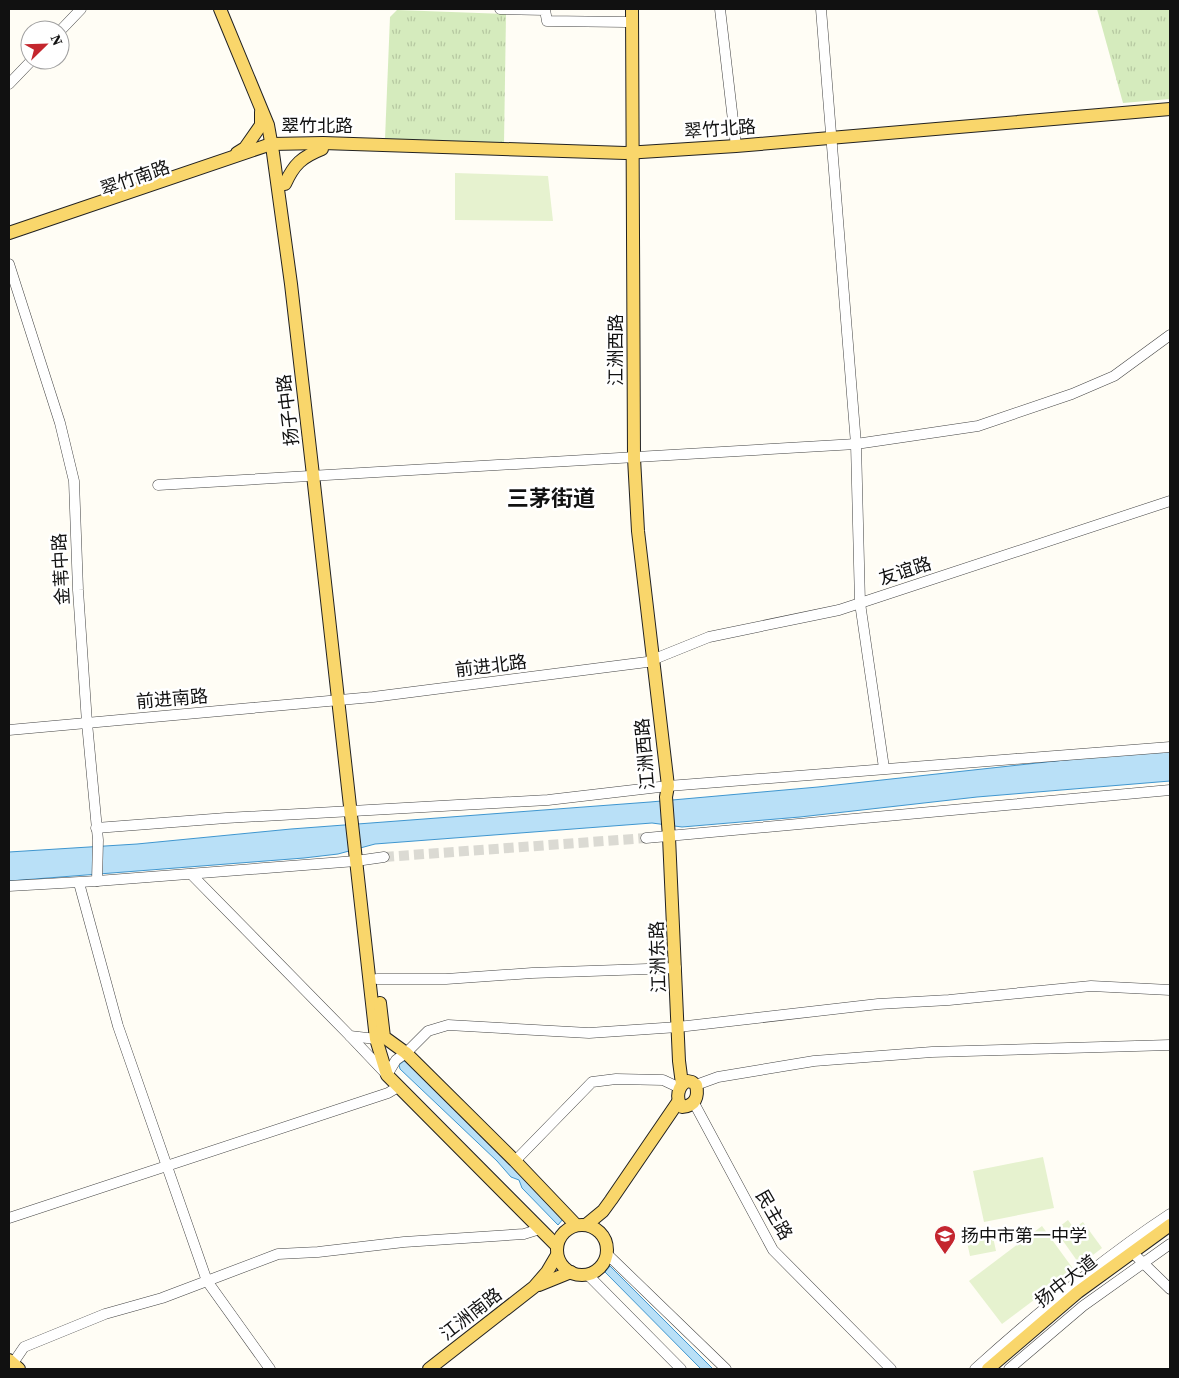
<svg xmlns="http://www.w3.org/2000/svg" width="1179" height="1378" font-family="'Source Serif 4','Noto Sans SC',serif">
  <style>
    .park { fill: url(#park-tufts) }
    .pitch { fill: #e6f2cf }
    .water { fill: #b9e0f7; stroke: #3f96cf }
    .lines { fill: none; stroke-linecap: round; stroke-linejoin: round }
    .minor-tunnel { stroke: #dbdad3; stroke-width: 10; stroke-dasharray: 10 5; stroke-linecap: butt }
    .minor-casing { stroke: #444; stroke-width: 11 }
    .major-casing { stroke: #222; stroke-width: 14 }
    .minor { stroke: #fff; stroke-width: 10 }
    .major { stroke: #f9d66b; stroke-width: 12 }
    .labels { text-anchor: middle; stroke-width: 5; stroke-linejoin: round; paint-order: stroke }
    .street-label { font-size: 18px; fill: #111; stroke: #fff }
    .poi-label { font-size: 18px; fill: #111; stroke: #fff; text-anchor: start }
    .district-label { font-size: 22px; font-weight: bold; fill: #111; stroke: #fff }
  </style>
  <defs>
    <pattern id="park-tufts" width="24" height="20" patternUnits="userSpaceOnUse" patternTransform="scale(1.25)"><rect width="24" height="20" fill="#d5ebbd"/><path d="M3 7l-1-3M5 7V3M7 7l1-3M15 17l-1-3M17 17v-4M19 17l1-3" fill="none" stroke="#b6c8a1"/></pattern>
  </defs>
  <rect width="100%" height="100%" fill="#fffdf5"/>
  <g class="park">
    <polygon points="1097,9 1170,9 1170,99 1123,103"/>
    <polygon points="397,10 506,14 504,144 385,139 390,17"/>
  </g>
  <g class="pitch">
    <polygon points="455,173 548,176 553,221 455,220"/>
    <polygon points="1043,1157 1054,1208 984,1222 973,1171"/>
    <polygon points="1068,1220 1073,1227 1060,1237 1055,1230"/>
    <polygon points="1083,1222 1102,1248 1080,1265 1061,1238"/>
    <polygon points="1042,1226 1074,1270 1002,1324 969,1281"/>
    <polygon points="1017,1230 1018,1238 1001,1242 1000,1233"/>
    <polygon points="993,1237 996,1251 970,1256 967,1242"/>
  </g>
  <g class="water">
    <polygon points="1170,751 1170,781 977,797 800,817 682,827 652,823 375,844 338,854 304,858 9,881 9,852 137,844 291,829 650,802 818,787 1083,758"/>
    <polygon points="404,1061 407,1061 496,1149 563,1219 558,1225 522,1188 519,1180 511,1177 497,1161 400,1069 399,1065"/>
    <polygon points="610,1266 713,1369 701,1369 605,1272"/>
  </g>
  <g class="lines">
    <polyline class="minor-tunnel" points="384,857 646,838"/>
    <g class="minor-casing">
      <g id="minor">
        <polyline points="500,9 545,10 547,21 626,22"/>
        <polyline points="720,9 736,146"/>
        <polyline points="821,9 856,444 860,603 884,768"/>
        <polyline points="60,31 81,9"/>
        <polyline points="9,84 32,60"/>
        <polyline points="9,264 60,423 74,481 78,590 87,723 98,840 97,881"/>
        <polyline points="158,485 856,444 978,426 1072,394 1114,376 1170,335"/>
        <polyline points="9,730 373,697 647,662 709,637 839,610 1170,501"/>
        <polyline points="96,828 226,818 548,800 668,786 1170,747"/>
        <polyline points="646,838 1170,790"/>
        <polyline points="191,874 350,1036 376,1039 381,1037"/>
        <polyline points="79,883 118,1026 207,1281 270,1369"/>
        <polyline points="9,886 97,881 356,861 384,857"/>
        <polyline points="377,979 446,979 532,973 676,968"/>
        <polyline points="350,1036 387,1075 396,1060 406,1053 428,1031 448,1025 589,1033 678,1027 878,1004 949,1000 1091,986 1170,990"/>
        <polyline points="696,1085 718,1077 814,1061 932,1052 1170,1045"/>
        <polyline points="694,1103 773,1250 891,1369"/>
        <polyline points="515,1161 592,1082 616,1079 663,1080 680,1088"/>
        <polyline points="9,1218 388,1093 398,1087"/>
        <polyline points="607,1254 726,1369"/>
        <polyline points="1137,1257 1170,1289"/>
        <polyline points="587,1274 681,1369"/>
        <polyline points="9,1369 24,1347 105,1314 162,1298 278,1254 318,1252 404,1242 524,1234 540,1229"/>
        <path d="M975,1369c61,-55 125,-109 195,-155"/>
        <polyline points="1009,1369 1083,1306 1170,1244"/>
      </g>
    </g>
    <g class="major-casing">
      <g id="major">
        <polyline points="220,9 268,125 273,153 291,284 313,475 376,1039 387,1075 557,1246"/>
        <polyline points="632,9 634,458 638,531 668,786 666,797 669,837 679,1061 682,1084"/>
        <polyline points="237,153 245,148 261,125 261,112"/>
        <path d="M285,184c9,-20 17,-27 37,-35"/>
        <polyline points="9,233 271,144 323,143 625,153 736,146 1170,109"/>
        <polyline points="380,1003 384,1037 406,1053 515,1161 576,1225"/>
        <path d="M687,1081l5,1 4,3c3,12 -1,21 -14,22 -7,-9 -4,-21 5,-26z"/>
        <circle cx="582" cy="1250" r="25"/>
        <polyline points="586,1225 603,1211 611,1200 678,1102"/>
        <polyline points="539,1285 571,1272"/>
        <polyline points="9,1360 19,1369"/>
        <polyline points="429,1369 534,1287 547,1272 557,1255"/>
        <polyline points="988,1369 1078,1292 1170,1225"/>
      </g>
    </g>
    <use href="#minor" class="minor"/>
    <use href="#major" class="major"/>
  </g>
  <defs>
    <g id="school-pin" transform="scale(1.125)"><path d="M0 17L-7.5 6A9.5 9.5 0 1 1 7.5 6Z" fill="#c4262e" stroke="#fff"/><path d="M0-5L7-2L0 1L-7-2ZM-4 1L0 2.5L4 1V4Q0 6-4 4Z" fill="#fff"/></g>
  </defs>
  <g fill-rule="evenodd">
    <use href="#school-pin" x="945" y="1236"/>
  </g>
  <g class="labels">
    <g class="street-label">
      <text x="317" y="132">翠竹北路</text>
      <text transform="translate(720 129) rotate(-4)" y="6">翠竹北路</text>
      <text transform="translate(135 178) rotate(-19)" y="6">翠竹南路</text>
      <text transform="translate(616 350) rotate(-90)" y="6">江洲西路</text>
      <text transform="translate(288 410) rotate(-97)" y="6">扬子中路</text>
      <text transform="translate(61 569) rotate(-93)" y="6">金苇中路</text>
      <text transform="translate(905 571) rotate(-18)" y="6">友谊路</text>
      <text transform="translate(491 666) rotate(-7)" y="6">前进北路</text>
      <text transform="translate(172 699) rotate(-5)" y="6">前进南路</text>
      <text transform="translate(645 754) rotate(-95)" y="6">江洲西路</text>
      <text transform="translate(658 957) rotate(-92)" y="6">江洲东路</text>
      <text transform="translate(774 1215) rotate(60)" y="6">民主路</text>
      <text transform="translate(1066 1281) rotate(-38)" y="6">扬中大道</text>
      <text transform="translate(471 1314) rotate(-38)" y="6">江洲南路</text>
    </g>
    <g class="poi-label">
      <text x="961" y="1242">扬中市第一中学</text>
    </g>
    <g class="district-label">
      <text x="551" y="506">三茅街道</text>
    </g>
  </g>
  <rect width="1179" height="1378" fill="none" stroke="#111111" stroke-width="20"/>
  <g transform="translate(45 45) rotate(67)"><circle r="24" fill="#ffffff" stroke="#a0a0a0"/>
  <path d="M0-4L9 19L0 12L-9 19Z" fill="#c4262e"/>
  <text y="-8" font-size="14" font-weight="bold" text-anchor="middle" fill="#111111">N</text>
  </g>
</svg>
